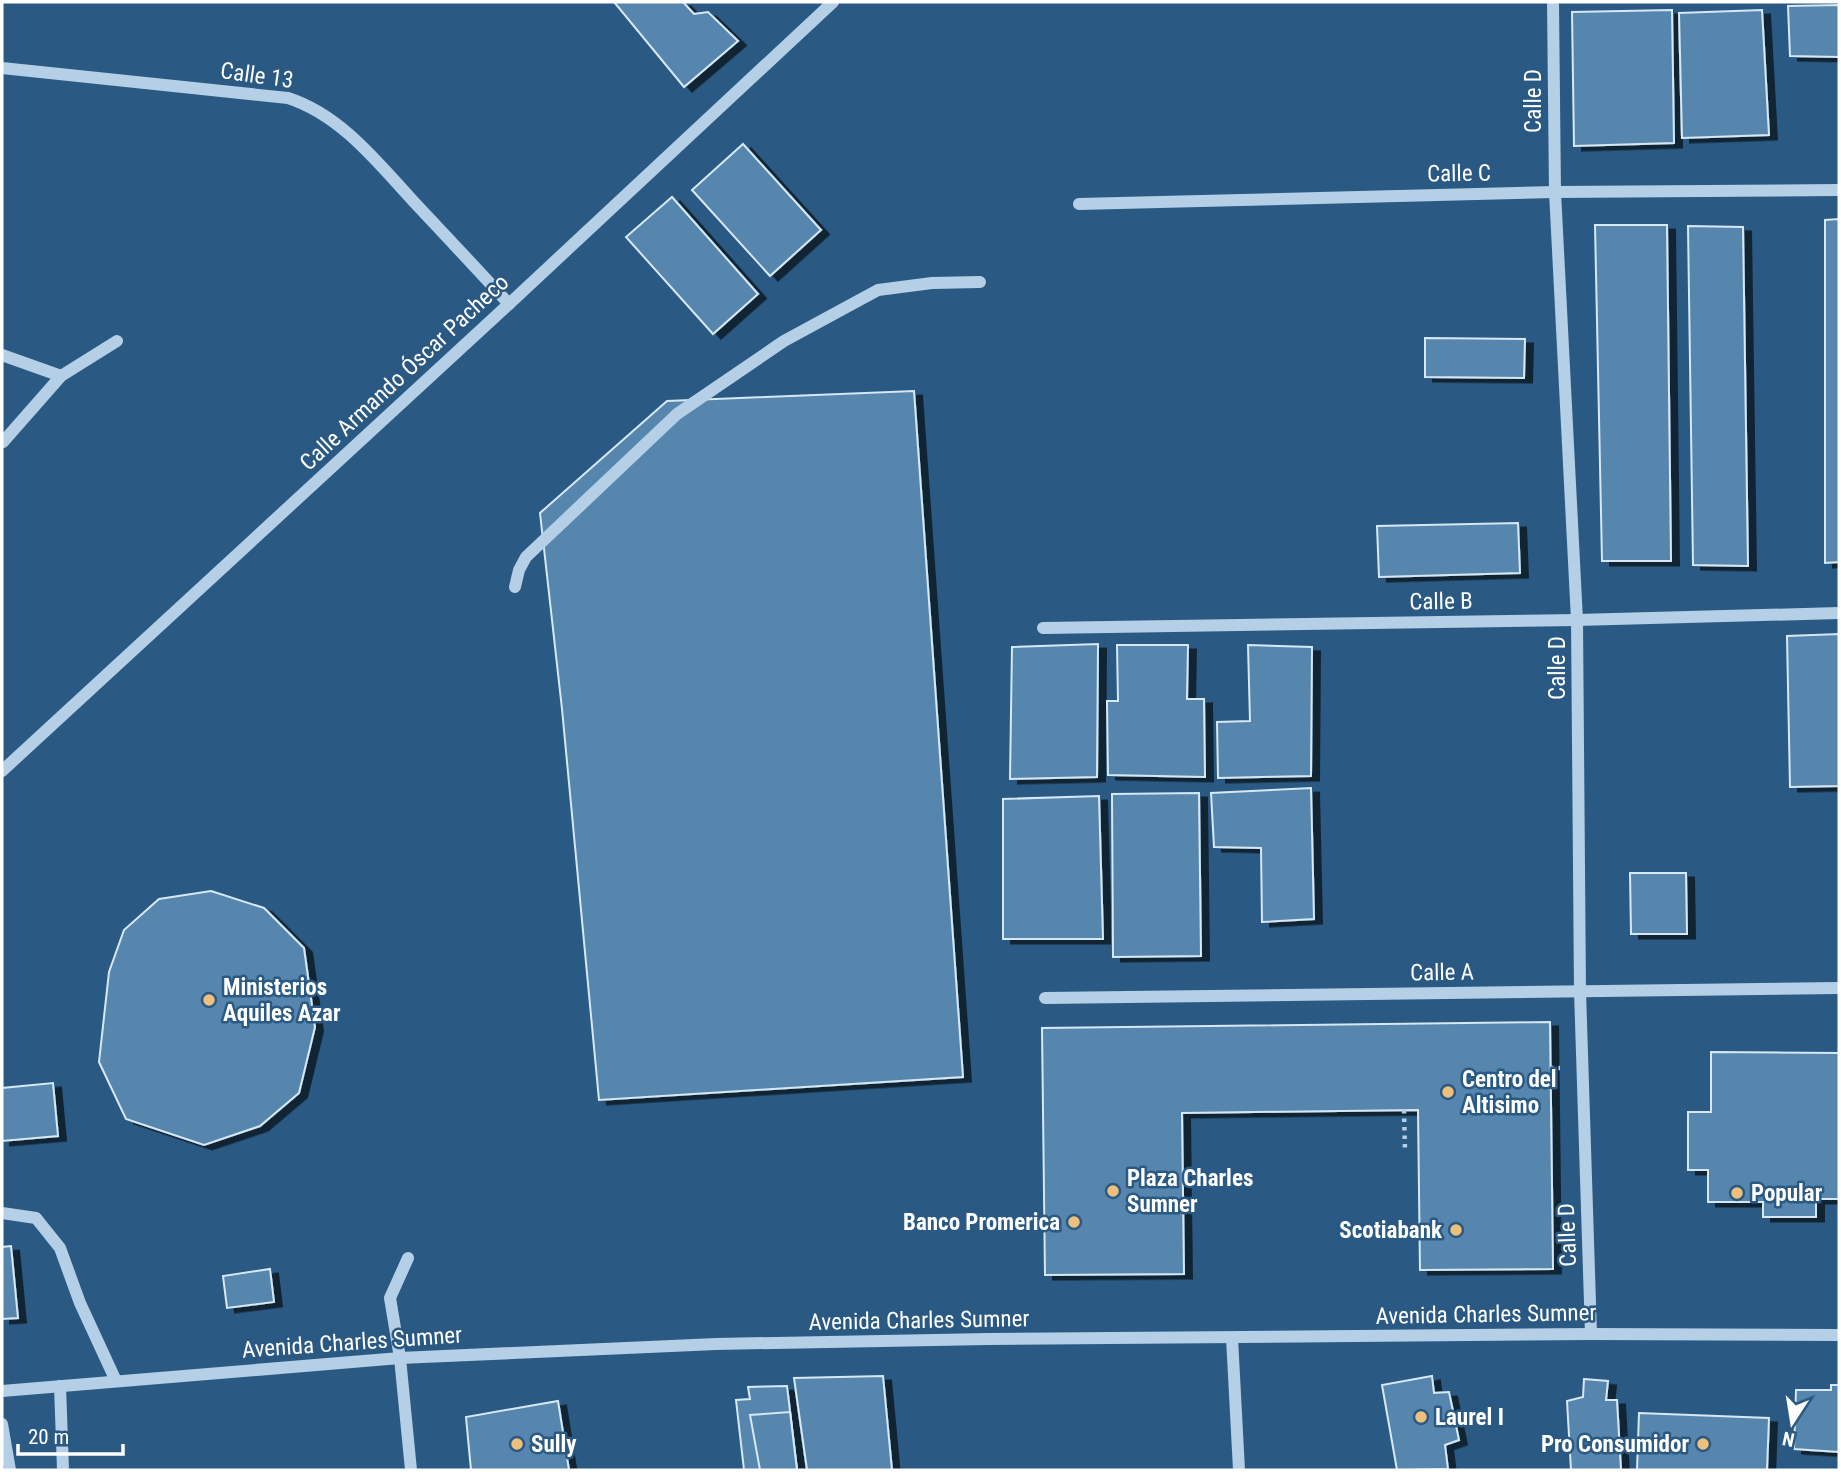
<svg xmlns="http://www.w3.org/2000/svg" width="1841" height="1472" font-family="'Roboto Condensed',sans-serif">
  <style>
    .building { fill: #5685ad; stroke: #d7e8f5; stroke-width: 2; filter: url(#shadow) }
    .lines { fill: none; stroke-linecap: round; stroke-linejoin: round }
    .path { stroke: #b4cfe6; stroke-width: 4.5; stroke-dasharray: 3.5 5; stroke-linecap: butt }
    .minor { stroke: #b4cfe6; stroke-width: 12 }
    .poi-dot { fill: #edc17b; stroke: #2a5983; stroke-width: 2.5 }
    .labels { text-anchor: middle; stroke-width: 5; stroke-linejoin: round; paint-order: stroke }
    .street-label { font-size: 23px; fill: #fff; stroke: #2a5983 }
    .poi-label { font-size: 23px; font-weight: bold; fill: #fff; stroke: #2a5983; text-anchor: start }
  </style>
  <defs>
    <filter id="shadow"><feDropShadow dx="8" dy="4.5" stdDeviation="0" flood-color="#0009"/></filter>
  </defs>
  <rect width="100%" height="100%" fill="#2a5983"/>
  <g class="building">
    <polygon points="614,2 683,2 694,14 708,12 738,41 684,87"/>
    <polygon points="1839,5 1839,131 1839,57 1790,56 1788,6"/>
    <polygon points="1672,10 1674,143 1574,146 1572,12"/>
    <polygon points="1762,10 1769,135 1682,138 1679,13"/>
    <polygon points="743,144 821,230 770,276 692,190"/>
    <polygon points="672,197 758,294 713,334 626,237"/>
    <polygon points="1839,219 1839,562 1825,563 1825,220"/>
    <polygon points="1595,225 1667,225 1671,561 1602,561"/>
    <polygon points="1688,226 1743,227 1748,566 1693,565"/>
    <polygon points="1425,338 1525,339 1524,378 1425,377"/>
    <polygon points="914,391 963,1077 599,1100 562,709 540,513 667,401"/>
    <polygon points="1518,523 1520,573 1379,577 1377,526"/>
    <polygon points="1839,634 1839,786 1790,787 1787,636"/>
    <polygon points="1098,644 1097,777 1010,779 1012,647"/>
    <polygon points="1117,645 1188,645 1187,699 1204,699 1205,777 1108,775 1107,701 1118,701"/>
    <polygon points="1248,645 1312,647 1311,776 1218,778 1217,722 1250,721"/>
    <polygon points="1311,788 1314,919 1262,922 1261,848 1214,847 1211,793"/>
    <polygon points="1199,793 1201,956 1113,957 1112,794"/>
    <polygon points="1099,796 1103,939 1003,939 1003,799"/>
    <polygon points="1630,873 1686,873 1687,934 1631,934"/>
    <polygon points="211,891 264,908 304,948 315,1027 299,1093 260,1126 204,1145 126,1119 99,1062 109,972 124,930 159,899"/>
    <polygon points="1550,1022 1553,1269 1420,1270 1418,1110 1182,1113 1184,1274 1045,1275 1042,1028"/>
    <polygon points="1711,1052 1839,1053 1839,1199 1816,1199 1816,1217 1763,1217 1763,1202 1708,1202 1708,1170 1688,1170 1688,1112 1711,1112"/>
    <polygon points="53,1083 58,1136 2,1141 2,1088"/>
    <polygon points="11,1246 18,1318 2,1319 2,1247"/>
    <polygon points="270,1269 274,1302 227,1308 223,1276"/>
    <polygon points="883,1376 892,1470 807,1470 794,1378"/>
    <polygon points="1432,1376 1434,1393 1449,1392 1459,1440 1445,1445 1448,1469 1397,1470 1382,1385"/>
    <polygon points="1584,1379 1608,1381 1606,1400 1617,1400 1621,1470 1571,1470 1567,1401 1583,1397"/>
    <polygon points="1831,1385 1839,1385 1839,1452 1794,1449 1796,1390 1831,1390"/>
    <polygon points="787,1386 797,1470 744,1470 736,1400 750,1399 748,1387"/>
    <polygon points="558,1401 569,1470 471,1470 466,1417"/>
    <polygon points="790,1412 797,1470 760,1470 750,1415"/>
    <polygon points="1639,1413 1769,1418 1767,1470 1637,1470"/>
  </g>
  <g class="lines">
    <g class="path">
      <polyline points="1550,1068 1560,1068"/>
      <polyline points="1404,1110 1405,1151"/>
    </g>
    <g class="minor">
      <polyline points="1553,2 1555,192 1577,620 1580,991 1591,1334"/>
      <path d="M2,68l286,30c53,17 90,65 126,104 32,34 64,68 95,102"/>
      <polyline points="1079,204 1555,192 1839,190"/>
      <polyline points="2,355 61,376"/>
      <polyline points="3,442 61,376 117,341"/>
      <polyline points="515,587 519,570 526,557 677,414 784,341 878,290 932,283 980,282"/>
      <polyline points="1043,628 1577,620 1839,613"/>
      <polyline points="2,771 509,304 833,2"/>
      <polyline points="1045,998 1839,988"/>
      <polyline points="2,1213 36,1218 60,1248 80,1303 116,1381"/>
      <polyline points="408,1258 390,1298 400,1358 411,1470"/>
      <polyline points="1232,1338 1239,1470"/>
      <polyline points="60,1386 63,1470"/>
      <polyline points="2,1391 400,1358 716,1344 988,1339 1591,1334 1839,1335"/>
      <polyline points="2,1424 10,1470"/>
    </g>
  </g>
  <g class="poi-dot">
    <circle cx="209" cy="1000" r="7"/>
    <circle cx="1448" cy="1092" r="7"/>
    <circle cx="1113" cy="1191" r="7"/>
    <circle cx="1737" cy="1193" r="7"/>
    <circle cx="1074" cy="1222" r="7"/>
    <circle cx="1456" cy="1230" r="7"/>
    <circle cx="1421" cy="1417" r="7"/>
    <circle cx="517" cy="1444" r="7"/>
    <circle cx="1703" cy="1444" r="7"/>
  </g>
  <g class="labels">
    <g class="street-label">
      <text transform="translate(257 75) rotate(8)" y="8">Calle 13</text>
      <text transform="translate(1533 101) rotate(-90)" y="8">Calle D</text>
      <text transform="translate(1459 173) rotate(-1)" y="8">Calle C</text>
      <text transform="translate(404 372) rotate(-43)" y="8">Calle Armando Óscar Pacheco</text>
      <text transform="translate(1441 601) rotate(-1)" y="8">Calle B</text>
      <text transform="translate(1557 668) rotate(-90)" y="8">Calle D</text>
      <text transform="translate(1442 972) rotate(-1)" y="8">Calle A</text>
      <text transform="translate(1567 1235) rotate(-92)" y="8">Calle D</text>
      <text transform="translate(1486 1314) rotate(-1)" y="8">Avenida Charles Sumner</text>
      <text transform="translate(919 1320) rotate(-1)" y="8">Avenida Charles Sumner</text>
      <text transform="translate(352 1342) rotate(-4)" y="8">Avenida Charles Sumner</text>
    </g>
    <g class="poi-label">
      <text x="223" y="995">Ministerios<tspan x="223" dy="26">Aquiles Azar</tspan></text>
      <text x="1462" y="1087">Centro del<tspan x="1462" dy="26">Altisimo</tspan></text>
      <text x="1127" y="1186">Plaza Charles<tspan x="1127" dy="26">Sumner</tspan></text>
      <text x="1751" y="1201">Popular</text>
      <text x="1060" y="1230" text-anchor="end">Banco Promerica</text>
      <text x="1442" y="1238" text-anchor="end">Scotiabank</text>
      <text x="1435" y="1425">Laurel I</text>
      <text x="531" y="1452">Sully</text>
      <text x="1689" y="1452" text-anchor="end">Pro Consumidor</text>
    </g>
  </g>
  <rect width="1841" height="1472" fill="none" stroke="#ffffff" stroke-width="7"/>
  <g transform="translate(1792 1423) rotate(192)" stroke="#2a5983" stroke-width="5" paint-order="stroke">
  <path d="M0-5L12 26L0 18L-12 26Z" fill="#ffffff"/>
  <text y="-10" font-size="19" font-weight="bold" text-anchor="middle" fill="#ffffff">N</text>
  </g>
  <path d="M18 1444v10h105v-10" fill="none" stroke="#ffffff" stroke-width="3.5"/>
  <text x="28" y="1444" font-size="21" fill="#ffffff" stroke="#2a5983" stroke-width="5" paint-order="stroke">20 m</text>
</svg>
